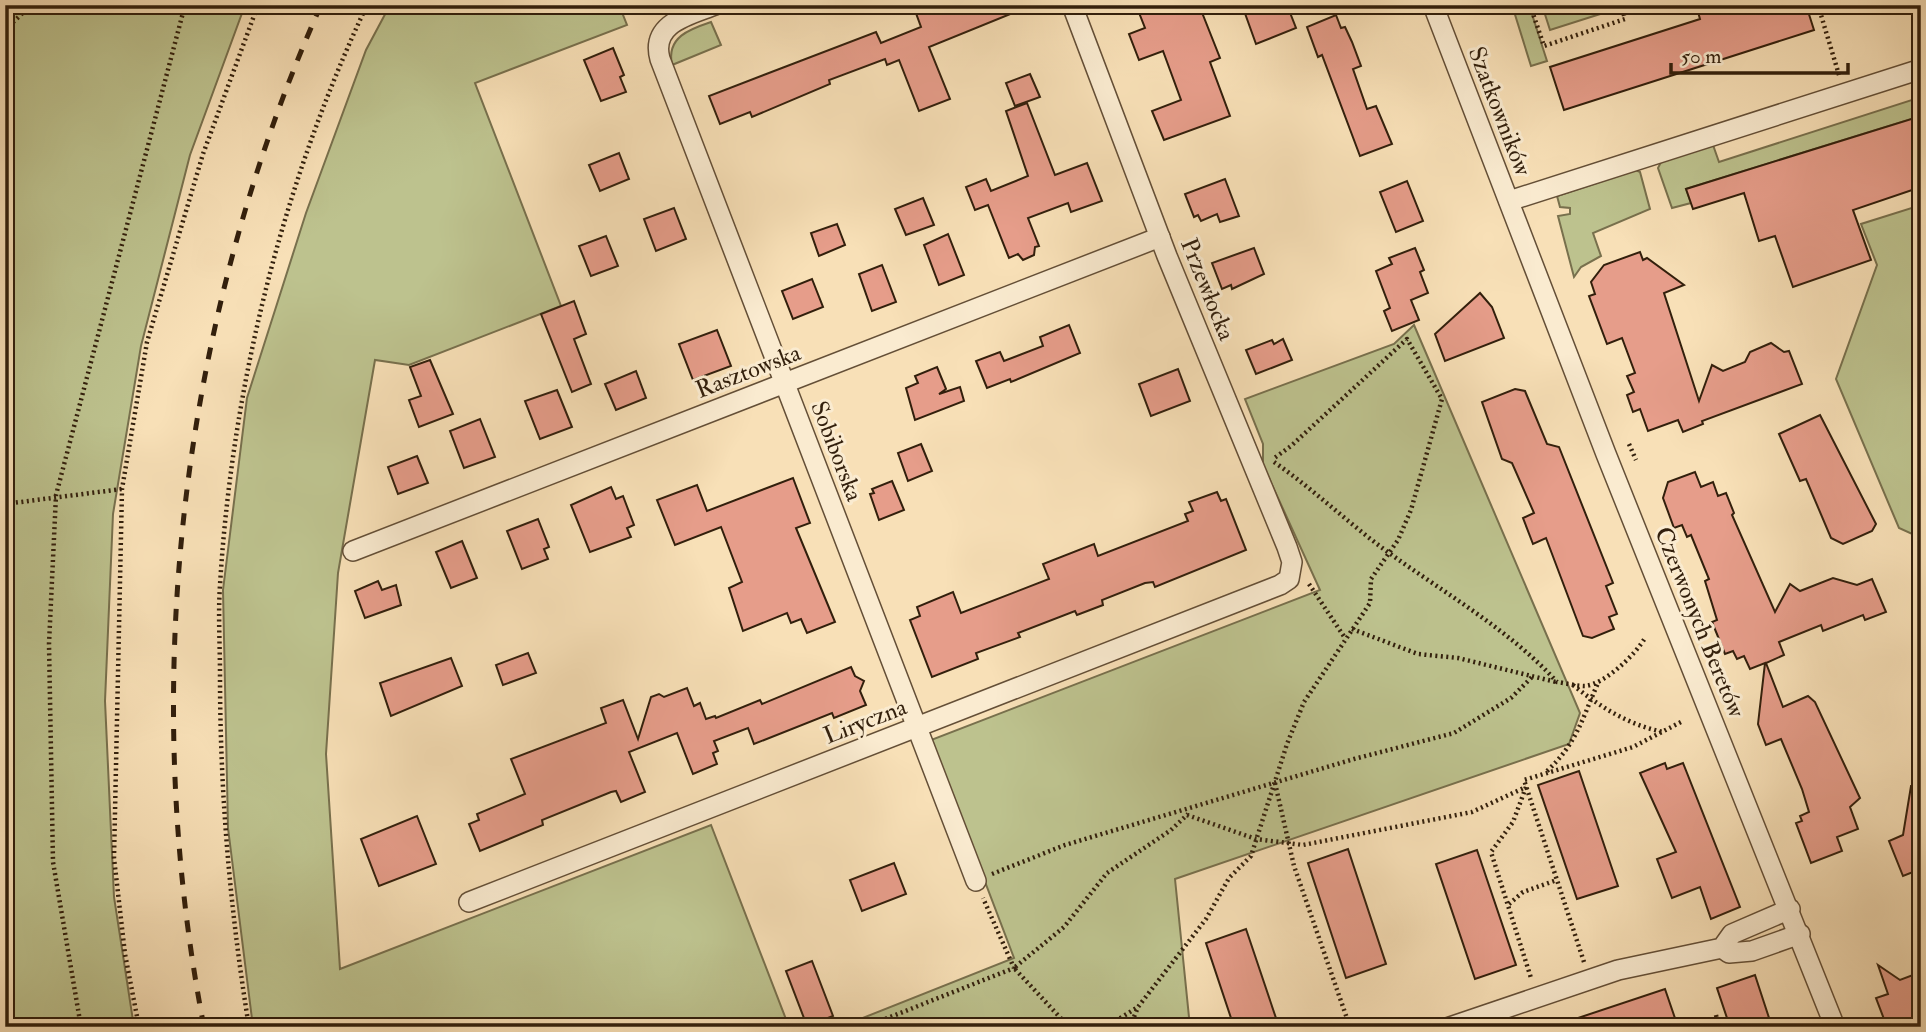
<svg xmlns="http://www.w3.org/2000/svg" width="1926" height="1032" font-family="'IM FELL Double Pica',serif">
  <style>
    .green { fill: #bdc28e; stroke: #78704d; stroke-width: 2 }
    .building { fill: #e69d8a; stroke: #321f0c; stroke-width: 2 }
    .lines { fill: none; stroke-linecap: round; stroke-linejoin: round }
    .minor-casing { stroke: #644f37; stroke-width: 22 }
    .path { stroke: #321f0c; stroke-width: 4.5; stroke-dasharray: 2 3.5; stroke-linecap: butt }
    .minor { stroke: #faebd0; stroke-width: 19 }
    .rail { stroke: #321f0c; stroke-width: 5; stroke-dasharray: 12 12; stroke-linecap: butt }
    .labels { text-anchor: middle; stroke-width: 6; stroke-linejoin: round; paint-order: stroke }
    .street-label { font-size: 24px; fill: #321f0c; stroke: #faebd0 }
  </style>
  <rect width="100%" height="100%" fill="#f8e0b7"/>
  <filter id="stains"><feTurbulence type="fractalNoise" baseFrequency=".00286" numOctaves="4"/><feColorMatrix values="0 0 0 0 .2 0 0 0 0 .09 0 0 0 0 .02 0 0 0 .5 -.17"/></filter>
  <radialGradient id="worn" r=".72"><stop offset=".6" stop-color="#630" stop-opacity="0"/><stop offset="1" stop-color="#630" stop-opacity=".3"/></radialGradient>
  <g class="green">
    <polygon points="5,5 245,5 190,155 141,346 113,514 105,701 114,897 134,1027 5,1027"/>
    <polygon points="390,5 619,5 627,25 475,83 561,306 409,365 375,360 338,573 326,754 340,969 711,825 789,1027 253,1027 228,828 223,590 247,398 306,213 366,50"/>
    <polygon points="1512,5 1529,5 1547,61 1531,66"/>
    <polygon points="1542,5 1618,5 1619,8 1550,30"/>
    <path d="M711,22l10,23 -49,20c-6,-28 18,-36 39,-43z"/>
    <polygon points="1921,97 1921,116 1686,189 1691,203 1672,208 1658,168 1661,162 1713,145 1719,162"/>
    <polygon points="1636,170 1640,172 1650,209 1593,233 1601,256 1581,267 1574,277 1558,216 1570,214 1570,208 1560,207 1557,196"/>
    <polygon points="1921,205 1921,538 1899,528 1836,379 1877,265 1861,224"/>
    <polygon points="1414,325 1580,713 1569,744 1175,879 1190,1027 840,1027 1014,958 931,740 1320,590 1263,465 1263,444 1245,399 1394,344"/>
  </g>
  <g class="building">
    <polygon points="913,5 1030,6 929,47 950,99 919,111 899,60 887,65 885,59 829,80 830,84 752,117 750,112 720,124 709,96 876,32 881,43 921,27"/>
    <polygon points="1136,5 1199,5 1220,58 1210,62 1230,116 1164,140 1152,111 1181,100 1163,51 1139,60 1129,34 1145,28"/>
    <polygon points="1242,5 1287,5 1296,28 1256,44"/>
    <polygon points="1696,5 1772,5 1774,12 1806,5 1814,30 1564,110 1550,67 1700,19"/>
    <polygon points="1336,15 1341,28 1345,27 1352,42 1361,66 1353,69 1367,109 1376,106 1392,144 1360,156 1322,55 1318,57 1307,27"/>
    <polygon points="613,48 624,75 620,77 626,92 601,101 584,60"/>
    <polygon points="1030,74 1040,97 1015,106 1006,83"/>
    <polygon points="1027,103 1055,175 1087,163 1102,201 1071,212 1068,203 1028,218 1039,246 1035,247 1034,255 1023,260 1018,254 1009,258 988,205 975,210 966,187 986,179 991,191 1028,176 1006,111"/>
    <polygon points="1921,116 1921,187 1853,210 1871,260 1793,287 1775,236 1759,241 1744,193 1693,209 1686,189"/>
    <polygon points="619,153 629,179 600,191 589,165"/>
    <polygon points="1225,179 1239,216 1220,222 1217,214 1201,221 1198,215 1194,217 1185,194"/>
    <polygon points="1407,181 1423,221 1396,232 1380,192"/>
    <polygon points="923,198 934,225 906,235 895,209"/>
    <polygon points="674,208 686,239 656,251 644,219"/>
    <polygon points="837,224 845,245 819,256 811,233"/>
    <polygon points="948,234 964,275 939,285 924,245"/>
    <polygon points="606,236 618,266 591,276 579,246"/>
    <polygon points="1254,248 1264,274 1232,289 1231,285 1222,289 1212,263"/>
    <polygon points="1415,248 1424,270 1420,272 1428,293 1411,300 1419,320 1392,331 1384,311 1390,308 1376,271 1392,264 1389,258"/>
    <polygon points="1640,252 1643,260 1647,258 1684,285 1664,293 1699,401 1712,365 1723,371 1745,362 1750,352 1771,343 1784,352 1789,351 1802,384 1702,421 1703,424 1683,432 1678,420 1648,431 1640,409 1633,412 1627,395 1634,392 1627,376 1635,373 1622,338 1607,344 1589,296 1595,294 1591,282 1604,265"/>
    <polygon points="882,265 896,302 872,311 859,274"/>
    <polygon points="812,279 823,307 793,319 782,291"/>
    <polygon points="1480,293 1492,307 1504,338 1445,361 1435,334"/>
    <polygon points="574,301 586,334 574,339 591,384 572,392 541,314"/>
    <polygon points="1069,325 1080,353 1011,382 1010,379 987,388 976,361 1000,352 1004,361 1043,346 1040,337"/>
    <polygon points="717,330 731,366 693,380 679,344"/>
    <polygon points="1283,339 1292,360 1256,374 1246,350 1272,340 1274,344"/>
    <polygon points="430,360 453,414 419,427 409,400 421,396 410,367"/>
    <polygon points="937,367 946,389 939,394 960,387 964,401 915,420 906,388 918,383 915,376"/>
    <polygon points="1178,369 1190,401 1151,416 1139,384"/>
    <polygon points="636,371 646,398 616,410 605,384"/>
    <polygon points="1515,389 1525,391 1547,444 1559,447 1613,583 1606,586 1617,614 1609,617 1614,629 1592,638 1583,636 1546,538 1533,544 1523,518 1534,513 1512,463 1502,459 1482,402"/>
    <polygon points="557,390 572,427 540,439 525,401"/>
    <polygon points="1820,415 1876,524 1872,531 1843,544 1831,538 1806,479 1800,481 1779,434"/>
    <polygon points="480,419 495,457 464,468 450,431"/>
    <polygon points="921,444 932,471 908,481 898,453"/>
    <polygon points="417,456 428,483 398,494 388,467"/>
    <polygon points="1695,472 1701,487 1713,482 1718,496 1726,493 1734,513 1732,515 1775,612 1790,584 1800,591 1833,578 1857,585 1872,579 1886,612 1865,620 1863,615 1823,631 1821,625 1779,642 1784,655 1766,663 1783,707 1808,696 1815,702 1860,798 1850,807 1858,829 1837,837 1842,851 1811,863 1796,823 1802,821 1800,816 1809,812 1802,789 1781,739 1766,745 1758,724 1765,663 1750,669 1744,656 1737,659 1733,651 1725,654 1712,622 1717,620 1705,581 1709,579 1691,535 1687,537 1682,525 1674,528 1663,498 1668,482"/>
    <polygon points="793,478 810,523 796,528 835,622 807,633 801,619 791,623 787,613 743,631 729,588 742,582 721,527 675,545 657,500 697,485 707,511"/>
    <polygon points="892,481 904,510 879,520 870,494 874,493 872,489"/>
    <polygon points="611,487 616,499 623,496 634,525 627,528 631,537 590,552 571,505"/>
    <polygon points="1217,492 1221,501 1226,499 1246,550 1155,587 1153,582 1145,583 1102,600 1103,605 1077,615 1075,611 1018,633 1020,637 976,653 978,659 932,677 910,620 920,616 917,607 953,592 961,613 1049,579 1043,564 1094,544 1098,556 1188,521 1185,514 1193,511 1189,502"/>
    <polygon points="538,519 549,547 544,549 548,559 522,569 507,531"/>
    <polygon points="462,541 477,578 451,588 436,552"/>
    <polygon points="378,581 382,590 396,585 401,605 365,618 355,591"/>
    <polygon points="528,653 536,673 503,685 496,665"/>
    <polygon points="451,658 462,686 391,716 380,683"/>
    <polygon points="851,667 855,676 864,681 860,691 866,705 834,718 832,713 754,744 748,728 714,741 718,751 713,753 717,764 693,774 677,733 629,752 645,792 621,802 616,791 611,792 542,820 543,825 480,851 469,824 479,820 477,814 525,794 511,759 606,723 601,708 623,700 638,739 651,697 659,694 664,697 687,688 694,706 700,703 706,719 715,716 716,718 760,700 762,704"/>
    <polygon points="1665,763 1667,769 1683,763 1740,907 1711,919 1700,887 1672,898 1657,859 1676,852 1640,773"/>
    <polygon points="1579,771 1618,886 1577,899 1538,785"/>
    <polygon points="1911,786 1921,787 1921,877 1918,870 1903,876 1889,841 1903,835"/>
    <polygon points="417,816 436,864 379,886 361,839"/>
    <polygon points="1348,849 1386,964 1346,978 1308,863"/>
    <polygon points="1477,850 1516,965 1475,979 1436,864"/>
    <polygon points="894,863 906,894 862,911 850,880"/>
    <polygon points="1246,929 1279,1027 1234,1027 1206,943"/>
    <polygon points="812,961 833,1016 807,1026 786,971"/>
    <polygon points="1878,965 1900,980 1921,972 1921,1018 1898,1027 1887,1027 1876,998 1888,994"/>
    <polygon points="1755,975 1772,1027 1730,1027 1717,988"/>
    <polygon points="1665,989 1678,1027 1564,1027 1563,1023"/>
  </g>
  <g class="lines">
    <g class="minor-casing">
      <g id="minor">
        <path d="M715,5c-25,10 -65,18 -55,54l316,822"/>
        <polyline points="1433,5 1606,454 1835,1027"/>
        <polyline points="1509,201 1921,69"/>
        <polyline points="353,551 1160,237"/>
        <polyline points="469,902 1280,585 1289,579 1292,562 1287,547 1167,256 1072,5"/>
        <polyline points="1722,948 1729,953 1752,951 1800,934"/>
        <polyline points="1450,1027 1618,970 1722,948 1732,934 1790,909"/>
      </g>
    </g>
    <g class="path">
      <polyline points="1530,5 1544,46 1625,19 1621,5"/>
      <polyline points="1818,5 1839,75"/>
      <polyline points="5,30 31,5"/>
      <polyline points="1629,444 1636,460"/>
      <path d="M1274,462c42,29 77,64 118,93 54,39 120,77 165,127 8,1 19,4 28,4 20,-2 50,-31 60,-48"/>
      <polyline points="5,504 122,489"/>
      <polyline points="1309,584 1345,638"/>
      <polyline points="1352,629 1418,654 1458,658 1556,682"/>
      <path d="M1573,685c27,22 56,40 90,47"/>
      <path d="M1547,771c30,-28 35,-52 51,-88"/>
      <polyline points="1275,783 1294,866 1350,1027"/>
      <polyline points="1526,787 1513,822 1491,852 1531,978"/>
      <polyline points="1187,815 1256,839 1303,845 1472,812 1526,787"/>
      <polyline points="992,874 1065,845 1354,759 1454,733 1511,698 1533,676"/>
      <polyline points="1509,904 1523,892 1557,880"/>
      <polyline points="1584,962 1524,780 1633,747 1681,722"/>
      <polyline points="1716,1015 1719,1027"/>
      <polyline points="81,1027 53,862 49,644 56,495 185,5"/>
      <polyline points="139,1027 125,954 114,858 122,489 147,342 203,154 258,5"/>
      <path d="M249,1027c-19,-117 -29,-234 -29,-352 0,-30 -2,-60 0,-90 12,-198 62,-400 147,-580"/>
      <polyline points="865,1027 1014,968 983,898"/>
      <polyline points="1069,1027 1014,968 1064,927 1107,873 1171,830 1188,814"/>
      <polyline points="1106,1027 1138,1007"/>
      <polyline points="1130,1027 1138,1007 1206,919 1229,878 1251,856 1287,744 1304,702 1370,603 1371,579 1398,540 1411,510 1442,399 1407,339 1291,446 1273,459"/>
    </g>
    <use href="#minor" class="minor"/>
    <path class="rail" d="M204,1027c-66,-339 -24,-707 117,-1022"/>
  </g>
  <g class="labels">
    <g class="street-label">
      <text transform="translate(1500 111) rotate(69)" y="8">Szatkowników</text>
      <text transform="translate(1208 289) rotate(68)" y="8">Przewłocka</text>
      <text transform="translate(748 371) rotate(-21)" y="8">Rasztowska</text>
      <text transform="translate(837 451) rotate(69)" y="8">Sobiborska</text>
      <text transform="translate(1700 622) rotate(68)" y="8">Czerwonych Beretów</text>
      <text transform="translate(865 721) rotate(-21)" y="8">Liryczna</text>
    </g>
  </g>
  <rect width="1926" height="1032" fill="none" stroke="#f8e0b7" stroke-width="28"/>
  <rect x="7" y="7" width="1912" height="1018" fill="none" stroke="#321f0c" stroke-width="3.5"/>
  <rect x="14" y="14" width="1898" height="1004" fill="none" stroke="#321f0c" stroke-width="2"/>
  <path d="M1671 63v10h177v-10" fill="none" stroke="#321f0c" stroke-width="3.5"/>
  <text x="1681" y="63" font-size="21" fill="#321f0c" stroke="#faebd0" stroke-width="5" paint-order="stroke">50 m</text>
  <rect width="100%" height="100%" filter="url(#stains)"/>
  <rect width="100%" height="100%" fill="url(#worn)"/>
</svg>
